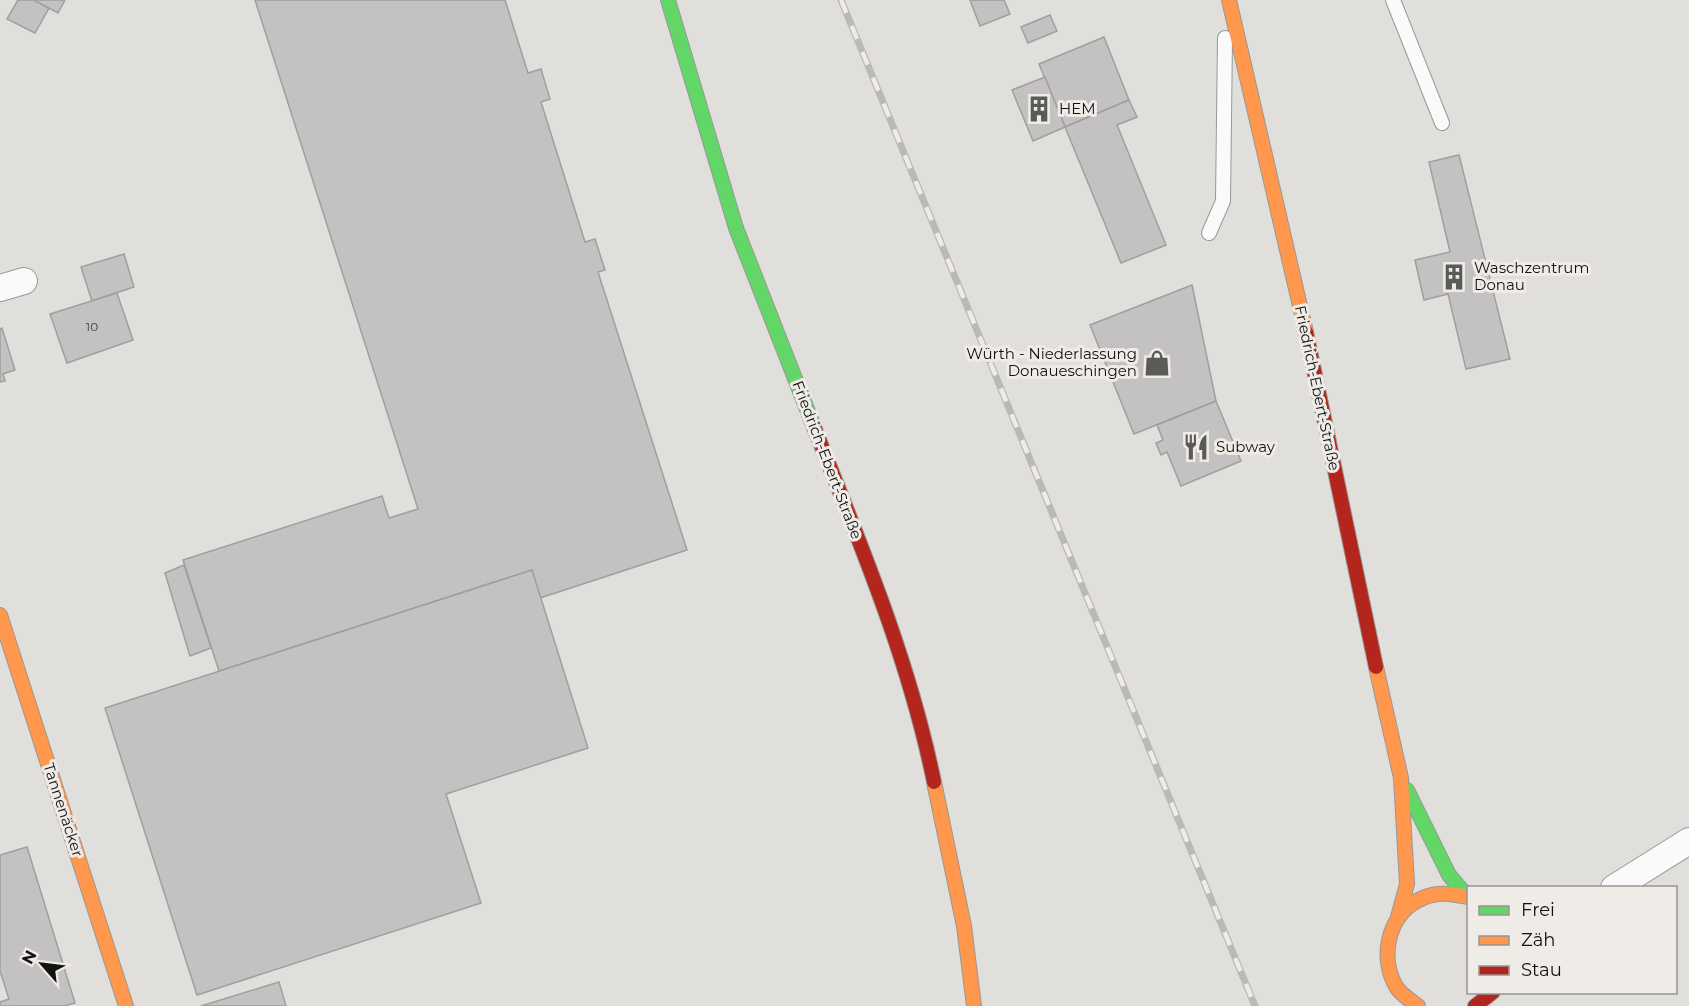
<svg xmlns="http://www.w3.org/2000/svg" width="1689" height="1006" font-family="Montserrat,sans-serif">
  <style>
    .building { fill: #c3c1c1; stroke: #a09f9e; stroke-width: 1.5 }
    .lines { fill: none; stroke-linecap: round; stroke-linejoin: round }
    .lane-casing { stroke: #999896; stroke-width: 16 }
    .street-casing { stroke: #999896; stroke-width: 28 }
    .fast-casing { stroke: #999896; stroke-width: 16 }
    .slow-casing { stroke: #999896; stroke-width: 16 }
    .jam-casing { stroke: #999896; stroke-width: 16 }
    .lane { stroke: #fafafa; stroke-width: 14 }
    .street { stroke: #fafafa; stroke-width: 26 }
    .fast { stroke: #63d668; stroke-width: 14 }
    .slow { stroke: #ff974d; stroke-width: 14 }
    .jam { stroke: #b3261e; stroke-width: 14 }
    .rail-casing { stroke: #b9b9b7; stroke-width: 7 }
    .rail { stroke: #efece8; stroke-width: 4.5; stroke-dasharray: 14; stroke-linecap: butt }
    .labels { text-anchor: middle; stroke-width: 6; stroke-linejoin: round; paint-order: stroke }
    .number-label { font-size: 12px; fill: #3e3e3c }
    .poi-label { font-size: 15px; fill: #121210; stroke: #efece8; text-anchor: start }
    .street-label { font-size: 15px; fill: #121210; stroke: #efece8 }
  </style>
  <rect width="100%" height="100%" fill="#e1dfdc"/>
  <g class="building">
    <polygon points="18,0 34,0 49,8 35,33 7,19"/>
    <polygon points="34,0 65,0 58,13"/>
    <polygon points="255,0 505,0 528,73 541,69 550,99 541,102 585,242 595,239 605,270 598,272 687,550 540,598 532,570 219,671 183,560 382,496 389,518 418,509"/>
    <polygon points="970,0 1004,0 1010,14 980,26"/>
    <polygon points="1050,15 1057,31 1028,43 1021,27"/>
    <polygon points="1104,37 1129,100 1065,127 1039,64"/>
    <polygon points="1045,77 1065,127 1033,141 1012,90"/>
    <polygon points="1129,100 1137,117 1117,125 1166,245 1121,263 1065,127"/>
    <polygon points="1459,155 1510,359 1466,369 1448,294 1424,300 1415,260 1450,252 1429,162"/>
    <polygon points="124,254 134,287 92,301 81,267"/>
    <polygon points="1192,285 1216,401 1134,434 1090,325"/>
    <polygon points="117,293 133,340 67,363 50,314"/>
    <polygon points="2,328 15,370 3,374 5,381 0,382 0,329"/>
    <polygon points="1216,401 1241,461 1181,486 1167,452 1161,455 1156,443 1163,440 1157,425"/>
    <polygon points="184,565 211,648 190,656 165,573"/>
    <polygon points="532,570 588,748 446,794 481,903 197,995 105,708"/>
    <polygon points="27,847 75,1003 64,1006 0,1006 0,1002 9,999 0,971 0,855"/>
    <polygon points="279,982 286,1006 201,1006"/>
  </g>
  <g class="lines">
    <g class="lane-casing">
      <g id="lane">
        <polyline points="1393,0 1442,123"/>
        <polyline points="1209,233 1223,201 1225,38"/>
      </g>
    </g>
    <g class="street-casing">
      <g id="street">
        <polyline points="0,288 24,281"/>
        <polyline points="1614,888 1689,841"/>
      </g>
    </g>
    <g class="fast-casing">
      <g id="fast">
        <polyline points="668,0 736,228 814,427"/>
        <polyline points="1407,790 1449,875 1466,895"/>
      </g>
    </g>
    <g class="slow-casing">
      <g id="slow">
        <polyline points="1229,0 1306,332"/>
        <polyline points="0,615 126,1006"/>
        <polyline points="1376,667 1401,778 1407,884 1398,917"/>
        <polyline points="934,782 964,926 974,1006"/>
        <path d="M1418,1006c-7,-5 -16,-11 -21,-18 -19,-30 -9,-76 26,-90 15,-7 29,-4 45,-1"/>
      </g>
    </g>
    <g class="jam-casing">
      <g id="jam">
        <polyline points="1306,332 1376,667"/>
        <path d="M814,427c46,116 95,232 120,355"/>
        <polyline points="1475,1006 1493,992"/>
      </g>
    </g>
    <use href="#lane" class="lane"/>
    <use href="#street" class="street"/>
    <use href="#fast" class="fast"/>
    <use href="#slow" class="slow"/>
    <use href="#jam" class="jam"/>
    <g class="rail-casing">
      <polyline id="rail" points="841,0 1255,1006"/>
    </g>
    <use href="#rail" class="rail"/>
  </g>
  <defs>
    <g id="building-bare" transform="scale(2.07)"><path d="M-4-6H4V6H1V3H-1V6H-4ZM-2.5-4.3h1.7v1.8h-1.7ZM.8-4.3h1.7v1.8H.8ZM-2.5-1h1.7V.8h-1.7ZM.8-1h1.7V.8H.8Z" fill="#5a5a57" stroke="#efece8" stroke-width="2.5" paint-order="stroke"/></g>
    <g id="shop-bare" transform="scale(2.07)"><path d="M-5-2.5h2.3a2.7 3.5 0 0 1 5.4 0H5L5.5 6h-11ZM-1.5-2.5h3a1.5 2.3 0 0 0-3 0Z" fill="#5a5a57" stroke="#efece8" stroke-width="2.5" paint-order="stroke"/></g>
    <g id="restaurant-bare" transform="scale(2.07)"><path d="M-5-6h1v4h1v-4h1v4h1v-4h1v5L-1.5 .5V6h-2V.5L-5-1ZM5-6V6H3V1.5H1.5Q1.5-4 5-6Z" fill="#5a5a57" stroke="#efece8" stroke-width="2.5" paint-order="stroke"/></g>
  </defs>
  <g fill-rule="evenodd">
    <use href="#building-bare" x="1039" y="109"/>
    <use href="#building-bare" x="1454" y="277"/>
    <use href="#shop-bare" x="1157" y="363"/>
    <use href="#restaurant-bare" x="1196" y="447"/>
  </g>
  <g class="labels">
    <g class="number-label">
      <text x="92" y="331">10</text>
    </g>
    <g class="poi-label">
      <text x="1059" y="114">HEM</text>
      <text x="1474" y="273">Waschzentrum<tspan x="1474" dy="17">Donau</tspan></text>
      <text x="1137" y="359" text-anchor="end">Würth - Niederlassung<tspan x="1137" dy="17">Donaueschingen</tspan></text>
      <text x="1216" y="452">Subway</text>
    </g>
    <g class="street-label">
      <text transform="translate(1317 388) rotate(78)" y="5">Friedrich-Ebert-Straße</text>
      <text transform="translate(827 460) rotate(69)" y="5">Friedrich-Ebert-Straße</text>
      <text transform="translate(63 810) rotate(72)" y="5">Tannenäcker</text>
    </g>
  </g>
  <rect x="1467" y="886" width="210" height="108" fill="#efece8" stroke="#979592" stroke-width="1.5"/>
  <rect x="1479" y="906" width="30" height="9" fill="#63d668" stroke="#979592" stroke-width="1.5"/>
  <text x="1521" y="916" font-size="18" fill="#121210">Frei</text>
  <rect x="1479" y="936" width="30" height="9" fill="#ff974d" stroke="#979592" stroke-width="1.5"/>
  <text x="1521" y="946" font-size="18" fill="#121210">Zäh</text>
  <rect x="1479" y="966" width="30" height="9" fill="#b3261e" stroke="#979592" stroke-width="1.5"/>
  <text x="1521" y="976" font-size="18" fill="#121210">Stau</text>
  <g transform="translate(42 964) rotate(298)" stroke="#efece8" stroke-width="4.5" paint-order="stroke">
  <path d="M0-4.5L10 22L0 15L-10 22Z" fill="#121210"/>
  <text y="-9" font-size="16" font-weight="bold" text-anchor="middle" fill="#121210">N</text>
  </g>
</svg>
